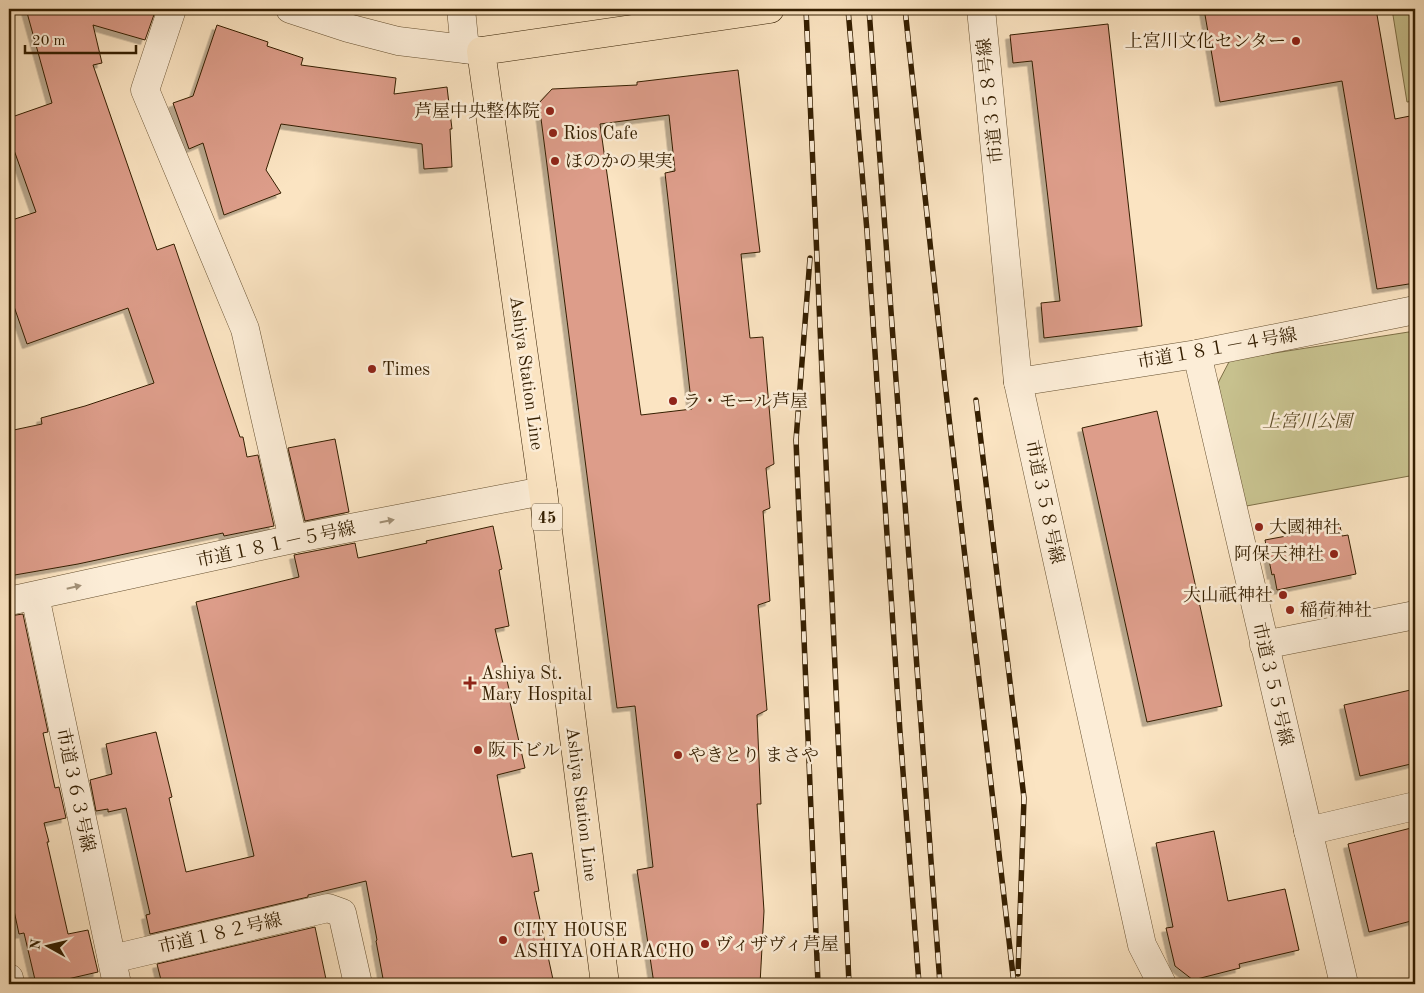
<svg xmlns="http://www.w3.org/2000/svg" width="1424" height="993" font-family="'Old Standard TT','Noto Serif JP',serif">
  <style>
    .green { fill: #c7c18e; stroke: #7e7047 }
    .building { fill: #dd9d8a; stroke: #341e00; fill-rule: evenodd; filter: url(#shadow) }
    .lines { fill: none; stroke-linecap: round; stroke-linejoin: round }
    .minor-casing { stroke: #665030; stroke-width: 29 }
    .major-casing { stroke: #341e00; stroke-width: 29 }
    .minor { stroke: #fcedd7; stroke-width: 28 }
    .major { stroke: #fbe4c2; stroke-width: 28 }
    .rail-casing { stroke: #341e00; stroke-width: 5.5 }
    .rail { stroke: #fcedd7; stroke-width: 4; stroke-dasharray: 11; stroke-linecap: butt }
    .oneway { fill: #a29076 }
    .poi-dot { fill: #8f2418; stroke: #fcedd7; stroke-width: 2 }
    .labels { text-anchor: middle; stroke-width: 5; stroke-linejoin: round; paint-order: stroke }
    .shield { fill: #fcedd7; stroke: #705c40; stroke-width: 1 }
    .shield-label { font-size: 16px; font-weight: bold; fill: #341e00 }
    .poi-label { font-size: 18px; fill: #341e00; stroke: #fcedd7; text-anchor: start }
    .street-label { font-size: 18px; fill: #341e00; stroke: #fcedd7 }
    .park-label { font-size: 18px; font-style: italic; fill: #604f2b; stroke: #fcedd7 }
  </style>
  <defs>
    <filter id="shadow"><feDropShadow dx="-4.5" dy="4.5" stdDeviation="0" flood-color="#0004"/></filter>
  </defs>
  <rect width="100%" height="100%" fill="#fbe4c2"/>
  <filter id="stains"><feTurbulence type="fractalNoise" baseFrequency=".004" numOctaves="4"/><feColorMatrix values="0 0 0 0 .2 0 0 0 0 .09 0 0 0 0 .02 0 0 0 .5 -.17"/></filter>
  <radialGradient id="worn" r=".72"><stop offset=".6" stop-color="#630" stop-opacity="0"/><stop offset="1" stop-color="#630" stop-opacity=".3"/></radialGradient>
  <g class="green">
    <polygon points="1392,9 1415,9 1415,101 1407,102"/>
    <polygon points="1415,331 1415,475 1241,507 1218,383 1230,360"/>
  </g>
  <g class="building">
    <polygon points="26,9 156,9 145,40 93,25 102,63 93,65 157,250 174,244 240,437 243,437 247,457 258,455 274,526 224,536 223,533 78,564 9,576 9,431 42,424 41,418 85,406 154,383 128,308 27,344 9,292 9,221 36,212 9,136 9,118 52,103"/>
    <polygon points="1204,9 1376,9 1395,119 1415,115 1415,283 1377,289 1342,81 1220,102"/>
    <polygon points="1108,24 1142,326 1044,338 1041,303 1060,301 1032,61 1013,63 1010,35"/>
    <polygon points="217,25 268,42 267,46 303,58 301,65 396,78 394,94 447,87 452,129 450,129 452,167 424,169 422,144 281,124 266,170 281,193 224,215 203,143 189,149 173,103 193,96"/>
    <path d="M738,70l22,182 -19,2 9,84 13,-1 11,127 -8,4 4,40 -7,3 7,90 -12,4 9,105 -10,5 4,89h-4l7,107 -4,73h-106l-17,-114 16,-3 -18,-161 -18,2 -78,-605 13,-14 85,-4v-3zM669,115l6,56 -10,2 27,236 -51,6 -41,-291z"/>
    <polygon points="1157,411 1222,706 1147,722 1082,428"/>
    <polygon points="335,439 349,512 305,521 288,448"/>
    <polygon points="493,526 502,569 499,570 509,626 495,629 512,702 510,702 525,768 497,775 512,857 532,853 539,891 534,892 554,984 384,984 376,941 377,940 366,881 308,895 308,897 150,934 146,915 150,914 126,808 108,812 108,809 96,811 90,780 112,774 106,744 156,732 172,797 169,798 186,872 254,856 196,602 299,577 294,555 355,543 358,558 427,543 426,541"/>
    <polygon points="1340,526 1342,536 1348,535 1356,574 1277,590 1274,574 1272,575 1265,540"/>
    <polygon points="23,614 48,732 43,733 55,788 59,787 66,818 44,823 49,842 47,842 68,934 88,930 98,972 46,984 36,984 24,933 19,934 9,887 9,616"/>
    <polygon points="1415,689 1415,763 1360,776 1344,705"/>
    <polygon points="1415,827 1415,920 1369,932 1348,844"/>
    <polygon points="1214,831 1228,901 1285,889 1299,950 1239,964 1240,968 1193,980 1175,966 1166,928 1173,927 1156,843"/>
    <polygon points="315,927 327,984 162,984 157,964"/>
  </g>
  <g class="lines">
    <g class="minor-casing">
      <g id="minor">
        <polyline points="172,9 145,90 245,329 293,539"/>
        <polyline points="290,9 348,28 398,41 481,51"/>
        <polyline points="461,9 465,49"/>
        <polyline points="981,9 1018,382 1142,945 1162,984"/>
        <polyline points="1197,354 1344,984"/>
        <polyline points="1018,382 1197,354 1415,310"/>
        <polyline points="35,596 117,984"/>
        <polyline points="9,601 293,539 543,491"/>
        <polyline points="1264,645 1415,615"/>
        <polyline points="1308,831 1415,806"/>
        <polyline points="112,959 328,908 342,913 358,984"/>
        <polyline points="9,978 10,984"/>
      </g>
    </g>
    <g class="major-casing">
      <polyline id="major" points="605,984 543,491 481,51 770,9"/>
    </g>
    <use href="#minor" class="minor"/>
    <use href="#major" class="major"/>
    <g class="rail-casing">
      <g id="rail">
        <polyline points="806,9 849,984"/>
        <polyline points="848,9 867,231 900,732 919,984"/>
        <polyline points="869,9 940,984"/>
        <polyline points="905,9 945,383 1014,984"/>
        <polyline points="810,258 796,440 818,984"/>
        <polyline points="976,400 1024,798 1018,974"/>
      </g>
    </g>
    <use href="#rail" class="rail"/>
  </g>
  <defs><path id="oneway-solid" d="M-6-.8H1V-3.2L6.5 0L1 3.2V.8H-6Z" transform="scale(1.25)"/></defs>
  <g class="oneway">
    <use href="#oneway-solid" transform="translate(387 521) rotate(-11)"/>
    <use href="#oneway-solid" transform="translate(74 587) rotate(-13)"/>
  </g>
  <g class="poi-dot">
    <circle cx="1296" cy="41" r="5"/>
    <circle cx="550" cy="111" r="5"/>
    <circle cx="553" cy="133" r="5"/>
    <circle cx="555" cy="161" r="5"/>
    <circle cx="372" cy="369" r="5"/>
    <circle cx="673" cy="401" r="5"/>
    <circle cx="1259" cy="527" r="5"/>
    <circle cx="1334" cy="554" r="5"/>
    <circle cx="1283" cy="595" r="5"/>
    <circle cx="1290" cy="610" r="5"/>
    <path d="M467.5 675.5h5v5h5v5h-5v5h-5v-5h-5v-5h5z"/>
    <circle cx="478" cy="750" r="5"/>
    <circle cx="678" cy="755" r="5"/>
    <circle cx="503" cy="940" r="5"/>
    <circle cx="705" cy="944" r="5"/>
  </g>
  <g class="labels">
    <rect class="shield" x="532" y="503.5" width="30" height="27" rx="4"/>
    <g class="shield-label">
      <text x="547" y="523">45</text>
    </g>
    <g class="poi-label">
      <text x="1286" y="47" text-anchor="end">上宮川文化センター</text>
      <text x="540" y="117" text-anchor="end">芦屋中央整体院</text>
      <text x="563" y="139">Rios Cafe</text>
      <text x="565" y="167">ほのかの果実</text>
      <text x="382" y="375">Times</text>
      <text x="683" y="407">ラ・モール芦屋</text>
      <text x="1269" y="533">大國神社</text>
      <text x="1324" y="560" text-anchor="end">阿保天神社</text>
      <text x="1273" y="601" text-anchor="end">大山祇神社</text>
      <text x="1300" y="616">稲荷神社</text>
      <text x="481" y="679">Ashiya St.<tspan x="481" dy="21">Mary Hospital</tspan></text>
      <text x="488" y="756">阪下ビル</text>
      <text x="688" y="761">やきとり まさや</text>
      <text x="513" y="936">CITY HOUSE<tspan x="513" dy="21">ASHIYA OHARACHO</tspan></text>
      <text x="715" y="950">ヴィザヴィ芦屋</text>
    </g>
    <g class="street-label">
      <text transform="translate(990 101) rotate(-96)" y="6">市道３５８号線</text>
      <text transform="translate(1217 348) rotate(-10)" y="6">市道１８１－４号線</text>
      <text transform="translate(527 373) rotate(82)" y="6">Ashiya Station Line</text>
      <text transform="translate(1045 502) rotate(78)" y="6">市道３５８号線</text>
      <text transform="translate(276 544) rotate(-12)" y="6">市道１８１－５号線</text>
      <text transform="translate(1273 684) rotate(77)" y="6">市道３５５号線</text>
      <text transform="translate(76 790) rotate(78)" y="6">市道３６３号線</text>
      <text transform="translate(582 804) rotate(83)" y="6">Ashiya Station Line</text>
      <text transform="translate(220 933) rotate(-13)" y="6">市道１８２号線</text>
    </g>
    <g class="park-label">
      <text x="1307" y="427">上宮川公園</text>
    </g>
  </g>
  <rect width="1424" height="993" fill="none" stroke="#fbe4c2" stroke-width="30"/>
  <rect x="10" y="10" width="1404" height="973" fill="none" stroke="#341e00" stroke-width="2.5"/>
  <rect x="15" y="15" width="1394" height="963" fill="none" stroke="#341e00"/>
  <g transform="translate(48 946) rotate(278)" stroke="#fcedd7" stroke-width="4" paint-order="stroke">
  <path d="M0-4L9 19L0 12L-9 19Z" fill="#341e00"/>
  <text y="-8" font-size="14" font-weight="bold" text-anchor="middle" fill="#341e00">N</text>
  </g>
  <path d="M25 45v8h111v-8" fill="none" stroke="#341e00" stroke-width="2.5"/>
  <text x="32" y="45" font-size="15" fill="#341e00" stroke="#fcedd7" stroke-width="4" paint-order="stroke">20 m</text>
  <rect width="100%" height="100%" filter="url(#stains)"/>
  <rect width="100%" height="100%" fill="url(#worn)"/>
</svg>
